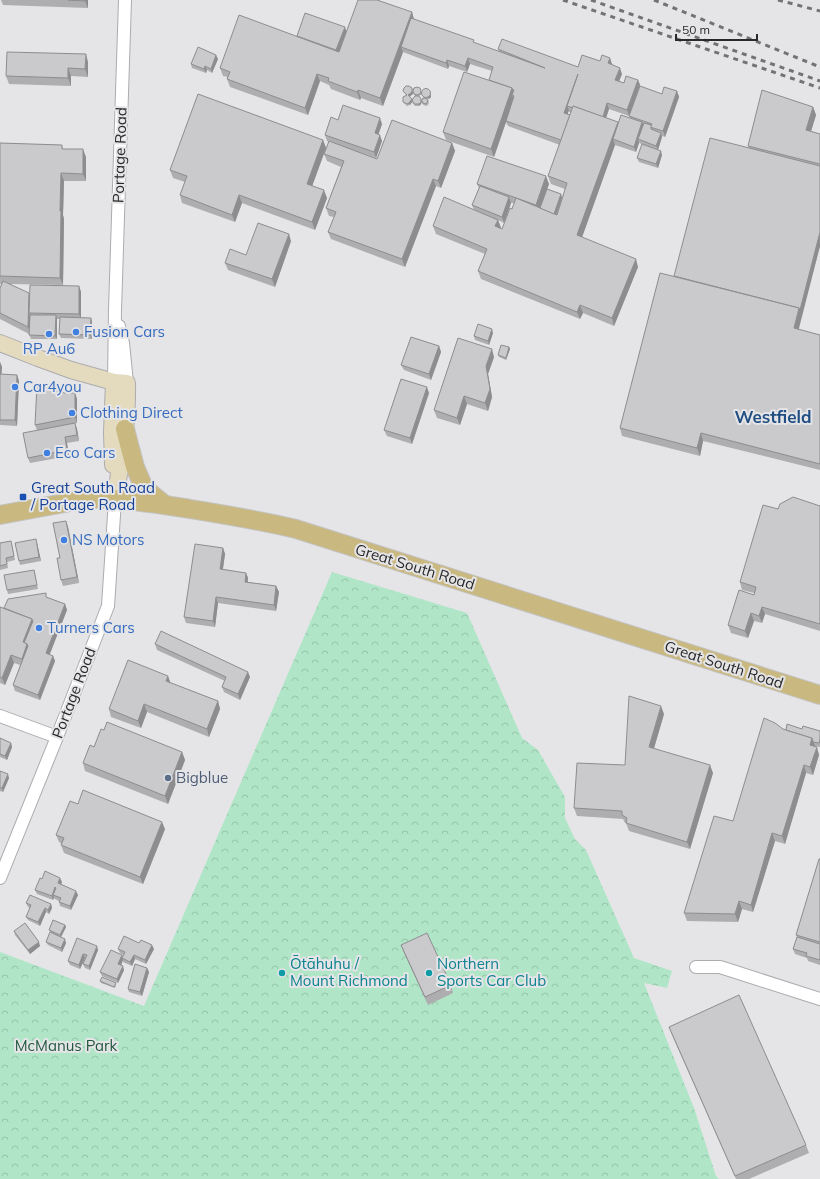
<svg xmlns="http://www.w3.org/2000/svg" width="820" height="1179" font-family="Mulish,sans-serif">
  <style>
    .park { fill: url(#park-crowns) }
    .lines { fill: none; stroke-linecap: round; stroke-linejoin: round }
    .street-casing { stroke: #acacaf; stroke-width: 14 }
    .secondary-casing { stroke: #acacaf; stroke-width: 18 }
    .primary-casing { stroke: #c3c3c3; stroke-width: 20 }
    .street { stroke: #fff; stroke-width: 12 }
    .secondary { stroke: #e4dbbf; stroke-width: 16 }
    .primary { stroke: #c9b87f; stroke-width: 18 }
    .rail { stroke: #737374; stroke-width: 3; stroke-dasharray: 5 5; stroke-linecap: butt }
    .wall { fill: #aeadaf; fill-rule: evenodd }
    .shaded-wall { fill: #8d8d8f }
    .building { fill: #cac9cc; stroke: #8d8d8f }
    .shop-dot { fill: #3f7fe0; stroke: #e5e5e8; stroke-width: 1.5 }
    .transit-dot { fill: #1a4fb4; stroke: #e5e5e8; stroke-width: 1.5 }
    .service-dot { fill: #5c6f8a; stroke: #e5e5e8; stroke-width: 1.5 }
    .culture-dot { fill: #0f9aa8; stroke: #e5e5e8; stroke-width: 1.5 }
    .labels { text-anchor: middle; stroke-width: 4; stroke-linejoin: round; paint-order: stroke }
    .street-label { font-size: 15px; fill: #29292a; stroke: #e5e5e8 }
    .shop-label { font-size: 15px; fill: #366cbe; stroke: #e5e5e8; text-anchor: start }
    .transit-label { font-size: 15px; fill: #164399; stroke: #e5e5e8; text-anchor: start }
    .service-label { font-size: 15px; fill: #4e5e75; stroke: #e5e5e8; text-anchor: start }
    .culture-label { font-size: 15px; fill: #0d838f; stroke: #e5e5e8; text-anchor: start }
    .park-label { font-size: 15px; fill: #20583d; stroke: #e5e5e8 }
    .quarter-label { font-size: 17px; font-weight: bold; fill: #204e82; stroke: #e5e5e8 }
  </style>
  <defs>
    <pattern id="park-crowns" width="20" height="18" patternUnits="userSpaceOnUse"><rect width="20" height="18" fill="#b0e6c7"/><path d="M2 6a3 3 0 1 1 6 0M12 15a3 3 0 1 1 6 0" fill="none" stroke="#97c5ab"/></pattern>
  </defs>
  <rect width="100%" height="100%" fill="#e5e5e8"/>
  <polygon class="park" points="332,572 467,613 522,738 538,750 565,797 565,818 575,839 586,850 634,958 672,971 667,988 644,983 694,1108 716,1176 719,1179 0,1179 0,952 144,1006"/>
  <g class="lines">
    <g class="street-casing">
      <g id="street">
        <polyline points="119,326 123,343 127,383"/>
        <polyline points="114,382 115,310 125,0"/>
        <polyline points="0,716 57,737"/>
        <polyline points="0,878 57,737 108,606 115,500"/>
        <polyline points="696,967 720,967 820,999"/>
      </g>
    </g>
    <g class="secondary-casing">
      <g id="secondary">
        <path d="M0,343l38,15 33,12 43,12 13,1c1,40 -6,77 -12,117"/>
        <polyline points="113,465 112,432 114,382"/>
      </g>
    </g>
    <g class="primary-casing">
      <g id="primary">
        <polyline points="125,429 135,467 144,488 165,505"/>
        <path d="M0,515l86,-16c32,-1 66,4 98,9 37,6 75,12 112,21l524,166"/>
      </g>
    </g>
    <use href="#street" class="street"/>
    <use href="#secondary" class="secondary"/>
    <use href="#primary" class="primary"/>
    <g class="rail">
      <polyline points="563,0 820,88"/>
      <polyline points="591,0 820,81"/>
      <polyline points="654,0 820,67"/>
      <polyline points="778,0 820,11"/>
    </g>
  </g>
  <g class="wall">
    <polygon points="1,0 88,0 88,8 3,5"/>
    <path d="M412,12l2,7 61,24 24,9 -1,-3 80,18 32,-9 1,7 11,9 -3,8 5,1 14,-3 2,5 -11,31 -20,-7 -3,9 12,6 12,-6 -1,-2 33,-22 15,-3 2,6 -14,40 -3,-1v1l-4,13 -19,-7 -3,9 -21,-7 -33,92 56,30 -24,59 -31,-13 -3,6 -99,-40 -3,-8 7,-17 -49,-20 -3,-8 41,-16 -2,-5 7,-17 -2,-4h72l-2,5 14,5 1,4 3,-9 -14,-5 -3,-8 12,-31 -52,-19 -2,-4 -12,35 -48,-17 -3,-8 46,-52 3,-9 -22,-7 -3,8 -18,-6 -1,3 -45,-17 -20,54 -22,-8 -1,2 -29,-11 -2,-4 -9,-4 -12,34 -78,-28 -3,-8 1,-2 -5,-1 -3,-8 77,-32 49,-4zM569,110v2h2l-1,3 -3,-1zM511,203h3l-2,6 -10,20h-2l1,-1 -3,-8 6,3z"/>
    <polygon points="216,55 218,59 212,73 207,70 206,73 192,68 191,64"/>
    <polygon points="88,62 88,77 71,76 71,86 9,84 6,76"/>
    <path d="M403,91h9l10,2 8,-2 1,6 -2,2h-2l2,3 -1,3 -2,1 -4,-2v-2l2,-3 -1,-2 -1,-3 -3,2 3,5 -1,3 -2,2h-4l-3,-4 -2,3 -3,1 -4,-4 3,-7zM412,91l3,5 -3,4 -2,-4 3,-2z"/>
    <polygon points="813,107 816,115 811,131 820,134 820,246 798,329 820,335 820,470 703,441 700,456 622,436 620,428 674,276 749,148 748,146"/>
    <polygon points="338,120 382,124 378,134 382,141 376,158 360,152 377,159 452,143 455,151 441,188 436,186 405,267 331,239 328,232 334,217 329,216 326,208 341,167 327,161 324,154 329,142 327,141 325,135"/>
    <polygon points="323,140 326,148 312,186 327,198 315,230 242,203 235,222 182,203 180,195 185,182 173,178 170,170"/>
    <polygon points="0,143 62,145 63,149 86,157 86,181 64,181 63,215 64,219 63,285 10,284 30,295 79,286 81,292 81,318 91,318 92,322 92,339 61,338 59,334 60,319 57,319 57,339 31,339 29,334 0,319 0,288 2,284 0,284"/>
    <polygon points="662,155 658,168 639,162 637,158"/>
    <polygon points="291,241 275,287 228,270 225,263 246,255"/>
    <polygon points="493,333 489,345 475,340 474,336"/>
    <polygon points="439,346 441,352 431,380 404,370 401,365"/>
    <polygon points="509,347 510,349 506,360 499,357 498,355"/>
    <polygon points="494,357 488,374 492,397 488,411 467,404 460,425 437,418 434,410"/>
    <polygon points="0,362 2,367 1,374 17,375 19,381 17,426 0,425"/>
    <polygon points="65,393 75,393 77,399 77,423 75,423 77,429 79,441 67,443 69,456 30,463 28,458 37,430 35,425"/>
    <polygon points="429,393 412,444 387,436 384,430"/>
    <polygon points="820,506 820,631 765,614 762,623 754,621 748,638 731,633 728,625 754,595 754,593 742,590 740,582 778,509"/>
    <polygon points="66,521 68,527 79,583 63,586 61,580 60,558"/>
    <polygon points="11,541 12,545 15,560 7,562 8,568 0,570 0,543"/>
    <polygon points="37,543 41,561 20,565 19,561"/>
    <polygon points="223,548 225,554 223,569 246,573 248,578 248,582 276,586 279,592 276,611 218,603 215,627 186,623 184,617"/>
    <polygon points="34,570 35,573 38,589 8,594 7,590"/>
    <polygon points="48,598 65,604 67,610 49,654 53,656 55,661 40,700 15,691 13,685 20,665 14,663 5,685 0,683 0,607 4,608"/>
    <polygon points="155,644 250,677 240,700 224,692 222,687 225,681 157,650"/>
    <polygon points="171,683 218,701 220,709 209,737 147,712 141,728 111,717 109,709"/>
    <polygon points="664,714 654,748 713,773 690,849 629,831 626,823 625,823 623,819 577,816 574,808 625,765"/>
    <polygon points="783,729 786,730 802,729 820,731 820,747 815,746 815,747 819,755 813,775 806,773 785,844 775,841 753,912 742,909 738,922 687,921 684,913"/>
    <polygon points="104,730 182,752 185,760 168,804 85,771 83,763 94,747"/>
    <polygon points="0,738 11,743 12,747 7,760 0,757"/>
    <polygon points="0,771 9,778 3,792 0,791"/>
    <polygon points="78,804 165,829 143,884 64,853 61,845 62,844 59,842 56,835"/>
    <polygon points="820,859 820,965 808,961 807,958 795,954 793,949 797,937 796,935"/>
    <polygon points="42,879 62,882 61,884 78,895 71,910 60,906 59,902 59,901 55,899 54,898 53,900 37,894 35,890"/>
    <polygon points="26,903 51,904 52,908 49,914 46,912 40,926 28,920 26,917 30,908 28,907"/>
    <polygon points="65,925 66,927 61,937 50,932 49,930"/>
    <polygon points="14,931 40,946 30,954 15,935"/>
    <polygon points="77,938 98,950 90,970 85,968 83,964 86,958 85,958 80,969 70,965 68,961"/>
    <polygon points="46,942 66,943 62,952 48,945"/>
    <polygon points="139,943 154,949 146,964 135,959 132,966 123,962 123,960 121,965 124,970 118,983 102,976 100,972 123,957 123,955 120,953 118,949"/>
    <polygon points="401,945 451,985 453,993 428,1005 404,953"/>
    <polygon points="147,968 149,972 142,996 129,992 128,989"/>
    <polygon points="100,981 116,985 115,988 101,983"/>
    <polygon points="669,1027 806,1145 809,1153 749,1179 736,1179 672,1035"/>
  </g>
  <g class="shaded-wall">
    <polygon points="85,0 88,0 88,8 85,1"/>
    <polygon points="412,12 414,20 401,47 403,52 383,106 380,98"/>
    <polygon points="345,27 347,33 337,58 335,52"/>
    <polygon points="86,54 88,62 88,77 85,69"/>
    <polygon points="216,55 218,59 212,73 211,69"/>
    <polygon points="468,58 470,64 467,72 465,66"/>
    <polygon points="610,58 612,64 610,69 608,63"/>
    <polygon points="447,60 449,66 448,69 446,63"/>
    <polygon points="205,66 207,70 206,73 204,69"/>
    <polygon points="68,68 71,76 71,86 68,78"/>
    <polygon points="620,68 622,74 617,86 615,80"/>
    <polygon points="317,74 320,81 308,115 305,108"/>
    <polygon points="578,74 567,106 569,110 566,119 564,113"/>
    <polygon points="638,80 640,85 629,116 627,110"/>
    <polygon points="412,88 413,94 409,97 408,95"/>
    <polygon points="512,88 515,96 512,95 514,100 506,121 506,122 494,157 491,149"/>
    <polygon points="358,90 361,98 360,100 357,92"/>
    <polygon points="430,91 431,97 429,99 428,97"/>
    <polygon points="677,91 679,97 665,137 663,131"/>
    <polygon points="412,99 412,102 410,105 409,103"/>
    <polygon points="421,99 422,101 421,104 419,106 419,104"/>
    <polygon points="607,103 609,109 604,124 602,118"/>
    <polygon points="813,107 816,115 809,138 806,130"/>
    <polygon points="380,118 382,124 377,139 375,133"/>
    <polygon points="618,122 621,130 613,139 615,145 580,243 577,235"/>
    <polygon points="642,122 645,128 638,139 639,143 636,152 634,147"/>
    <polygon points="661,133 662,137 658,150 656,146"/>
    <polygon points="380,135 382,141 376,158 374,152"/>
    <polygon points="323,140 326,148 310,192 307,184"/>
    <polygon points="452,143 455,151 441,188 438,181"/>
    <polygon points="83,149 86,157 86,181 83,174"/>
    <polygon points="661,151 662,155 658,168 656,164"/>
    <polygon points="61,173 64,181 63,215 64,219 63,285 60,278 60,211"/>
    <polygon points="546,176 549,184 539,212 536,205"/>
    <polygon points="433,179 436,186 405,267 402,259"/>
    <polygon points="324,190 327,198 315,230 312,222"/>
    <polygon points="561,194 562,198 555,218 554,214"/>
    <polygon points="239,195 242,203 235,222 232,215"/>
    <polygon points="509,197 511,203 504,223 502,217"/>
    <polygon points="498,220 501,228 498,234 495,226"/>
    <polygon points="820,232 820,246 797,336 794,328"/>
    <polygon points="289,234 291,241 275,287 272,279"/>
    <polygon points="636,259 638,267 614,326 612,318"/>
    <polygon points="79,286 81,292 81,320 79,314"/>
    <polygon points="29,293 32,300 29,313 31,319 31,334 28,327"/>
    <polygon points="580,305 583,313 580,319 577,312"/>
    <polygon points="56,315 57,319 57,339 55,336"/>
    <polygon points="91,318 92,322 92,339 90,335"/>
    <polygon points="492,329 493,333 489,345 488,341"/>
    <polygon points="439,346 441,352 431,380 429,374"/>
    <polygon points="509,347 510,349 506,360 506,358"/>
    <polygon points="492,349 494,357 488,374 492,397 488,411 485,403 486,366"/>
    <polygon points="0,362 2,367 1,380 0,377"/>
    <polygon points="17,375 19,381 17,426 15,420"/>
    <polygon points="427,387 429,393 412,444 410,438"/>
    <polygon points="75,393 77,399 77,423 75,417"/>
    <polygon points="464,396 467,404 460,425 457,418"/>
    <polygon points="75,423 77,429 79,441 77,435"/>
    <polygon points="701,433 703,441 700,456 697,448"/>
    <polygon points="65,437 67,443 69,456 67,450"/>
    <polygon points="66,521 68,527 79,583 77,577"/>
    <polygon points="36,539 37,543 41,561 39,557"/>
    <polygon points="223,548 225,554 222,575 220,569"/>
    <polygon points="246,573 248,578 247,587 245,582"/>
    <polygon points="276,586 279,592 276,611 274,605"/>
    <polygon points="216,597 218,603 215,627 213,621"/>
    <polygon points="65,604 67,610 48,659 46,653"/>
    <polygon points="762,607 765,614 762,623 759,616"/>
    <polygon points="751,613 754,621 748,638 745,631"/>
    <polygon points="32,619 35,627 30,652 24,667 22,659 23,642"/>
    <polygon points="11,655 14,663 5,685 2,678"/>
    <polygon points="53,656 55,661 40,700 38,695"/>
    <polygon points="248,672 250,677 240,700 238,694"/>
    <polygon points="168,676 171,684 166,681"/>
    <polygon points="218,701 220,709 209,737 207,729"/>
    <polygon points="144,704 147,712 141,728 138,721"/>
    <polygon points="661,706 664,714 652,755 649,747"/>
    <polygon points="812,738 815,746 813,753 810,745"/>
    <polygon points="11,743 12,747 7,760 5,756"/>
    <polygon points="817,747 819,755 813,775 810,767"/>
    <polygon points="182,752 185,760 168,804 165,796"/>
    <polygon points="710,765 713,773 690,849 687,842"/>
    <polygon points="804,765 806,773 785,844 782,836"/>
    <polygon points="8,774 9,778 3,792 2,788"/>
    <polygon points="162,822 165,829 143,884 140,877"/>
    <polygon points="772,833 775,841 753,912 751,905"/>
    <polygon points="60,878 62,882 60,887 58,883"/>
    <polygon points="55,887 57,891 53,895 54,898 53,900 52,896"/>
    <polygon points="76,891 78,895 71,910 70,906"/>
    <polygon points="739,901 742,909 738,922 735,914"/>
    <polygon points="51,904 52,908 49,914 48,910"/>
    <polygon points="45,908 46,912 40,926 38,922"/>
    <polygon points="65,925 66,927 61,937 60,935"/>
    <polygon points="65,939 66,943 62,952 61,948"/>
    <polygon points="39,942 40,946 30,954 28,950"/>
    <polygon points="152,945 154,949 146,964 145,960"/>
    <polygon points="97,946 98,950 90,970 89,966"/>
    <polygon points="83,954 85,958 80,969 79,965"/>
    <polygon points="122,955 123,959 122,958 123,960 120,968 118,964"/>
    <polygon points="134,955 135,959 132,966 130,962"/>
    <polygon points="123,966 124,970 118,983 117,979"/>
    <polygon points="147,968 149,972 142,996 140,992"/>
  </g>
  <g class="building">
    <polygon points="68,0 85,0 85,1"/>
    <polygon points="358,0 377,0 412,12 380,98 358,90 357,92 328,81 329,78 317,74 305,108 227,79 230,72 220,68 239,15 339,52"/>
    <polygon points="305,13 345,27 336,50 297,36"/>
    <polygon points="411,18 474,40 473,42 545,68 498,49 502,39 578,67 582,55 600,61 602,55 610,58 608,63 620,68 615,80 624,83 626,76 638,80 627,110 607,103 603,117 573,106 573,108 567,106 578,74 564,113 570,115 561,140 506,121 514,96 512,95 514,90 513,90 512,88 489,80 493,67 468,58 465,66 447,60 446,63 401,47"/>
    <polygon points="198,47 216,55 211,69 205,66 204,69 191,64"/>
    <polygon points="7,52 86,54 85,69 68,68 68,78 6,76"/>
    <polygon points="464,72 512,88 491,149 443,132"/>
    <polygon points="406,86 409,86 412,88 412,92 408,95 412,99 409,103 407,104 403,102 403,97 407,95 403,91 404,88"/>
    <polygon points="640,86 662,94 664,87 677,91 663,131 650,127 652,124 629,116"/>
    <circle cx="417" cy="91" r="4"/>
    <circle cx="426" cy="93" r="4.5"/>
    <polygon points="762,90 813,107 806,130 820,134 820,164 748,146"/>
    <polygon points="198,94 323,140 307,184 324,190 312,222 239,195 232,215 180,195 187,176 170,170"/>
    <polygon points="415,96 419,96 421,99 421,102 419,104 414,104 412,100"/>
    <polygon points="425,98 428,100 427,103 425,104 422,102 422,99"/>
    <polygon points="343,105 380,118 375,133 380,135 374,152 325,135 331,117 338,120"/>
    <polygon points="573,106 618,122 577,235 636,259 612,318 580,305 577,312 478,271 487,249 433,226 444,197 498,220 495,226 502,229 510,208 512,209 516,198 557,215 567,183 548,176"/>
    <polygon points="621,115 642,122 634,147 613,139"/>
    <polygon points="392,120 452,143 438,181 433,179 402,259 328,232 336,212 326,208 344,161 324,154 329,141 377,159"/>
    <polygon points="644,123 651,125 651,129 661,133 656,146 638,139"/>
    <polygon points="710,138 820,166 820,232 800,310 799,308 674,276"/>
    <polygon points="0,143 62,145 62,149 83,149 83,174 61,173 60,211 61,211 60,278 0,276"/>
    <polygon points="642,144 661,151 656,164 637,158"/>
    <polygon points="487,156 546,176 536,205 477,184"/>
    <polygon points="480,186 509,197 502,217 472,205"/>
    <polygon points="547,189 561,194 554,214 540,208"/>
    <polygon points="258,223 289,234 272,279 225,263 230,249 246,255"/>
    <polygon points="660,273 799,308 794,328 820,335 820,464 701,433 697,448 620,428"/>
    <polygon points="3,281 29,293 28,327 0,313 0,288"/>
    <polygon points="30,285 79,286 79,314 29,313"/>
    <polygon points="30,315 56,315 55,336 29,335"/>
    <polygon points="60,317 91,318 90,335 59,334"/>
    <polygon points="478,324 492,329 488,341 474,336"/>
    <polygon points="411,337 439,346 429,374 401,365"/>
    <polygon points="458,338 492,349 486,366 490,389 485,403 464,396 457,418 434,410"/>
    <polygon points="501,345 509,347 506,358 498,355"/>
    <polygon points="0,374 17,375 15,420 0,420"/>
    <polygon points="401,379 427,387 410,438 384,430"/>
    <polygon points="37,385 65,393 75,393 75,417 35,425"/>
    <polygon points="75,423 77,435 65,437 67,450 28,458 23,433"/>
    <polygon points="793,497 820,506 820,624 762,607 759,616 751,613 745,631 728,625 739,590 754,595 756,587 740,582 763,505 778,509 780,504"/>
    <polygon points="66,521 77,577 61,580 57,558 60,558 53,523"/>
    <polygon points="36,539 39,557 19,561 15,543"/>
    <polygon points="11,541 14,556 6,558 7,564 0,566 0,543"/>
    <polygon points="195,544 223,548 220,569 246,573 245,582 276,586 274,605 216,597 213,621 184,617"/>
    <polygon points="34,570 37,585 7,590 4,575"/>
    <polygon points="46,593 46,597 65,604 46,653 53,656 38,695 13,685 28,646 27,644 24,643 33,621 32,619 4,608 8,599"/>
    <polygon points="0,607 32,619 23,642 27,644 22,659 11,655 2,678 0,677"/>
    <polygon points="161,631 248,672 238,694 222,687 226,677 155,644"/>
    <polygon points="128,660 168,676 166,681 218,701 207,729 144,704 138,721 109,709"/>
    <polygon points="629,696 661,706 649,747 710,765 687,842 626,823 627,818 622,815 622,811 574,808 577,763 625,765"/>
    <polygon points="764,718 775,723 783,729 812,738 810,745 817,747 810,767 804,765 782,836 772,833 751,905 739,901 735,914 684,913 714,816 733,821"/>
    <polygon points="107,722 182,752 165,796 83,763 90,745 94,747 101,729 104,730"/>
    <polygon points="787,724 802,729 803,726 820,731 820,739 819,743 813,742 812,738 786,730"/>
    <polygon points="0,738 11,743 5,756 0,754"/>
    <polygon points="0,771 8,774 2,788 0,788"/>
    <polygon points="83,790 162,822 140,877 61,845 64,838 56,835 70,801 78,804"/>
    <polygon points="819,859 820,859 820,942 796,935"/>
    <polygon points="45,871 60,878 58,883 76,891 70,906 59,902 61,898 53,895 56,888 55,887 52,896 35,890 40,878 42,879"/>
    <polygon points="30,895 51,904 48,910 45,908 38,922 26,917 31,905 26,903"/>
    <polygon points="53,920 65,925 60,935 49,930"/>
    <polygon points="25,923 39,942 28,950 14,931"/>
    <polygon points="50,932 65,939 61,948 46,942"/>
    <polygon points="427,933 451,985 425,997 401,945"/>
    <polygon points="124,936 139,943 141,940 152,945 145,960 134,955 130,962 122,958 125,952 118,949"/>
    <polygon points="797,937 820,944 820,960 806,956 807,953 793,949"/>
    <polygon points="77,938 97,946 89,966 83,964 87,955 83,954 79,965 68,961"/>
    <polygon points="111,950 122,955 118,964 123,966 117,979 100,972"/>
    <polygon points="135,964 147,968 140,992 128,989"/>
    <polygon points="102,977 116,983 114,987 100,981"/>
    <polygon points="739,995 806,1145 735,1176 669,1027"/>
  </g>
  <g class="shop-dot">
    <circle cx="76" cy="332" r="4"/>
    <circle cx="49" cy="334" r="4"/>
    <circle cx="15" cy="387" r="4"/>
    <circle cx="72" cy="413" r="4"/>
    <circle cx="47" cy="453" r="4"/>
    <circle cx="64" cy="540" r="4"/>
    <circle cx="39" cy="628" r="4"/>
  </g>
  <rect class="transit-dot" x="19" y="493" width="8" height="8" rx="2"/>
  <circle class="service-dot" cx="168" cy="778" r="4"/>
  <g class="culture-dot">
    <circle cx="282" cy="973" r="4"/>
    <circle cx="429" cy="973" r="4"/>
  </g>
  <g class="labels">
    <g class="street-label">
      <text transform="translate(120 155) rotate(-88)" y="5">Portage Road</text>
      <text transform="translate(415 567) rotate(17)" y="5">Great South Road</text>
      <text transform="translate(724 665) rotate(18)" y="5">Great South Road</text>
      <text transform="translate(74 693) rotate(-69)" y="5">Portage Road</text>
    </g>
    <g class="shop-label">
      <text x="84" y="337">Fusion Cars</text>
      <text x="49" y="354" text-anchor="middle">RP Au6</text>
      <text x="23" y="392">Car4you</text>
      <text x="80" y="418">Clothing Direct</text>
      <text x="55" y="458">Eco Cars</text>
      <text x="72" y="545">NS Motors</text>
      <text x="47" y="633">Turners Cars</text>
    </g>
    <g class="transit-label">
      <text x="31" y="493">Great South Road<tspan x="31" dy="17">/ Portage Road</tspan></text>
    </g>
    <g class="service-label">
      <text x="176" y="783">Bigblue</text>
    </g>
    <g class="culture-label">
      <text x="290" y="969">Ōtāhuhu /<tspan x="290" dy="17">Mount Richmond</tspan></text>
      <text x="437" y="969">Northern<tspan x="437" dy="17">Sports Car Club</tspan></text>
    </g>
    <g class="park-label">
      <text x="66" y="1051">McManus Park</text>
    </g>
    <g class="quarter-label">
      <text x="773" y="423">Westfield</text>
    </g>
  </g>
  <path d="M676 34v6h81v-6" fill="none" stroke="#29292a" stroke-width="2"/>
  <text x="682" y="34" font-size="12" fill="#29292a" stroke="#e5e5e8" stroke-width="3" paint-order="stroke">50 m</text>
</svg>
